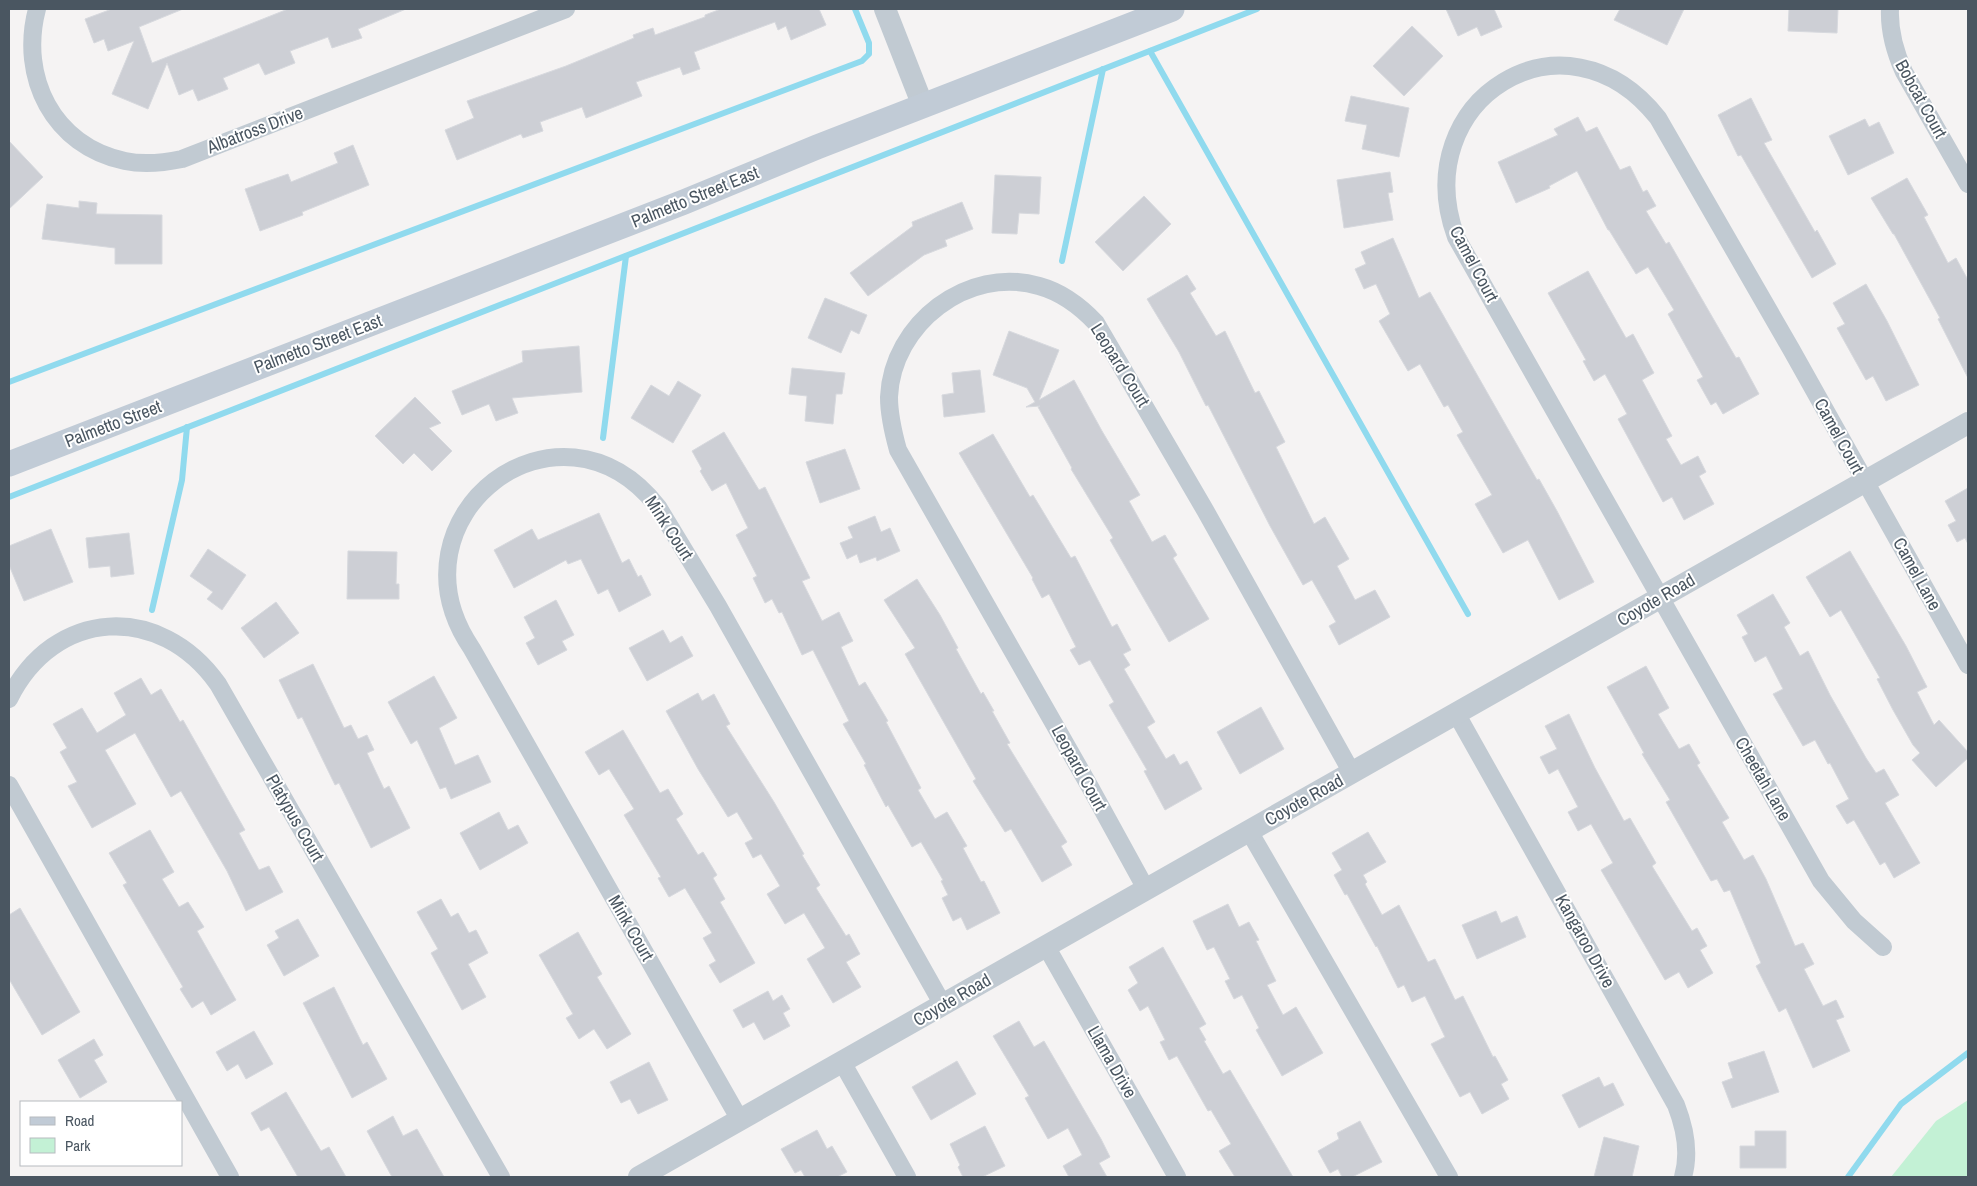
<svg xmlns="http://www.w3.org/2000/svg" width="1977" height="1186" font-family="'Archivo Narrow',sans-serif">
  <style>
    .green { fill: #c3f1d5 }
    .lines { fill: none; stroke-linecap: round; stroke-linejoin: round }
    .stream { stroke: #90daee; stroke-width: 6 }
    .building { fill: #cdcfd5; stroke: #d7d9de }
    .minor { stroke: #c1cad2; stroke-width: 18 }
    .tertiary { stroke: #c1cad2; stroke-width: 22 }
    .secondary { stroke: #c1cbd6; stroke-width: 25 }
    .labels { text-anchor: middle; stroke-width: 4; stroke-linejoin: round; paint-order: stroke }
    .street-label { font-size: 18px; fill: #4a5661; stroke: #fff }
  </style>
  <rect width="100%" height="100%" fill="#f5f3f3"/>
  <polygon class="green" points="1968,1100 1968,1177 1891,1177 1936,1121"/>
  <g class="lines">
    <g class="stream">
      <polyline points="1150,51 1468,614"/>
      <polyline points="1062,261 1103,69"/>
      <polyline points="9,382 862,61 869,54 869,43 855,9"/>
      <polyline points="603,438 626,256"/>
      <polyline points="9,497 1257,9"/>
      <polyline points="152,610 182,480 187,427"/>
      <polyline points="1848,1177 1901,1104 1968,1053"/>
    </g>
  </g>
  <g class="building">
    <polygon points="112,9 183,9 139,27 152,63 288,9 406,9 358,29 362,38 332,48 328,37 290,51 295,63 265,75 259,63 223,78 228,89 198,101 193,89 179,95 167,63 148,109 112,94 134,41 108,51 104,39 94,43 85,19"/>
    <polygon points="721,9 819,9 826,25 791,40 786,26 778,30 775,22 694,52 700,69 683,75 680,67 636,82 642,96 586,118 582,107 540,122 543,131 523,138 521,134 457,160 445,130 474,118 467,101 566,66 634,38 633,35 653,28 655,35 705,17 705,15"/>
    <polygon points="1446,9 1494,9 1502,27 1481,36 1477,27 1458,36"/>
    <polygon points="1620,9 1684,9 1667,45 1614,20"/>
    <polygon points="1789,9 1838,9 1837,33 1788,31"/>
    <polygon points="1412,26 1443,56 1404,96 1373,66"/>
    <polygon points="1351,96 1409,108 1399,157 1362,149 1367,125 1345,121"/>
    <polygon points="1751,98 1772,140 1764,143 1815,232 1817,230 1836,264 1812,278 1741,155 1738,156 1718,115"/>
    <polygon points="1578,117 1586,132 1597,127 1620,170 1630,166 1643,192 1647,190 1656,206 1646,211 1666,244 1669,242 1736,358 1739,357 1759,394 1723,414 1716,402 1711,405 1697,380 1703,377 1668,314 1674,310 1648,267 1636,274 1609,230 1608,230 1577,171 1549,186 1550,188 1516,203 1498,162 1558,135 1554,129"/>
    <polygon points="1865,119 1869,127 1879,122 1894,153 1848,175 1829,136"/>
    <polygon points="9,141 43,177 9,209"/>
    <polygon points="353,145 369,185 302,212 303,215 260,231 245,189 288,174 291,182 338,163 334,153"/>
    <polygon points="1390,172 1393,192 1388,193 1393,220 1344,228 1337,180"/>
    <polygon points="995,175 1041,177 1039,214 1019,213 1017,234 992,233"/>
    <polygon points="1907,178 1928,215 1924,217 1948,263 1956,258 1968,280 1968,378 1938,319 1940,318 1894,234 1893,234 1871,198"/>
    <polygon points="1144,196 1171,224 1123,271 1095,242"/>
    <polygon points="79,201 97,203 96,214 162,215 162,264 115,264 115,248 42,239 47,204 79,208"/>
    <polygon points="962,202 973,229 945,240 947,246 924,255 868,296 850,273 913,226 912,222"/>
    <polygon points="1393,238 1419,298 1430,292 1537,480 1539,479 1557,511 1594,582 1559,600 1528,540 1503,553 1475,504 1492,495 1457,435 1463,432 1448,405 1444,407 1420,364 1408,371 1379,321 1390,314 1376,284 1364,289 1355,269 1366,264 1361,252"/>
    <polygon points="1588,271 1626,338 1633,334 1654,373 1642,380 1672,436 1666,439 1681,465 1698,456 1706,472 1699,476 1714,504 1684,520 1672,497 1663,502 1618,419 1627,414 1605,374 1594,381 1583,361 1586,360 1548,293"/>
    <polygon points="1187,275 1196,289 1190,293 1216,336 1225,331 1255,393 1259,391 1285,442 1276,447 1314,524 1325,517 1349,559 1337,566 1355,600 1375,590 1390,617 1339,645 1329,626 1336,622 1312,580 1303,585 1270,526 1208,405 1206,406 1179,352 1147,299"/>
    <polygon points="1866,284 1887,321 1919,385 1886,401 1873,376 1866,380 1837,328 1845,324 1833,303"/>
    <polygon points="825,298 867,315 859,334 851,330 841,353 808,338"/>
    <polygon points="1009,331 1059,350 1039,400 1074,380 1102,431 1140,495 1129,501 1152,542 1165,535 1177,555 1173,558 1209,619 1169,642 1110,540 1113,538 1071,469 1072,468 1038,407 1040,406 1026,407 1035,402 1027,388 993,375"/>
    <polygon points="579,346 582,392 512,398 518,413 496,421 489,404 462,415 452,391 523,362 522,351"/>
    <polygon points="792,368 845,373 842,394 836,394 833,424 805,421 807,396 789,394"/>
    <polygon points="980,370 985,412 944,417 942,395 954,393 952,373"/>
    <polygon points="678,381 701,395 673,443 631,418 651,385 669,396"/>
    <polygon points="415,397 441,423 429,428 452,451 432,471 414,453 403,464 375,436"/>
    <polygon points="724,432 759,490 765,487 810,578 802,581 822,621 839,612 853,641 841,647 859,686 865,682 888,721 886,722 921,788 918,790 935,819 947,812 967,846 963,848 981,882 984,881 1000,913 967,930 961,917 953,921 942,898 948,895 941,881 943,880 921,842 912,847 888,805 886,807 864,765 866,764 843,724 849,721 813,650 802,655 782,612 779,613 772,599 765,603 753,578 757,576 736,535 748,528 726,483 712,491 700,471 702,469 692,451"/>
    <polygon points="993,434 1030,497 1033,495 1071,558 1075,556 1112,627 1117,624 1131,650 1123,654 1130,665 1124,669 1155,722 1147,727 1166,759 1174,754 1180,765 1187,761 1202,789 1165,810 1144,771 1147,770 1109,705 1114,702 1090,660 1079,665 1070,650 1076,647 1049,594 1042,598 1032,579 1033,578 959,453"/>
    <polygon points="845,449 860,489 820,503 806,462"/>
    <polygon points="1968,488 1968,544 1965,538 1957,542 1948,525 1956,521 1945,501"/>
    <polygon points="599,513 622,563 629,559 638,577 641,575 651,595 619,612 608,589 598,594 581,559 568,564 566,560 514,588 494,550 532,529 538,540"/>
    <polygon points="875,516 881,532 890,528 900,551 877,561 876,557 860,563 857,554 847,559 840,543 853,538 848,527"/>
    <polygon points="51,529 73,582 24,601 9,565 9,546"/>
    <polygon points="129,533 134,574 111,577 110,566 89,568 86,538"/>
    <polygon points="208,549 246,575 222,610 207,599 213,592 190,576"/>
    <polygon points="348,551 397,552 396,584 399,584 399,599 347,599"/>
    <polygon points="1850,551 1906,646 1927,687 1917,692 1934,725 1939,720 1968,752 1968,758 1936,787 1912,760 1920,753 1913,745 1893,710 1877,679 1880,678 1841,610 1830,617 1806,577"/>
    <polygon points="917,579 940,615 958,648 956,649 981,694 983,692 994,711 992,711 1010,743 1007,744 1067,842 1061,846 1072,865 1042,882 1011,829 1005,832 973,781 976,779 905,654 915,648 884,600"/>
    <polygon points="1773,594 1790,623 1784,627 1800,656 1808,651 1830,695 1866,758 1876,773 1884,769 1899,795 1885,803 1920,863 1894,878 1885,862 1880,865 1854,820 1847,824 1836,806 1849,799 1830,763 1828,764 1815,740 1803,746 1773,694 1783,689 1766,656 1755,662 1742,637 1748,634 1737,615"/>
    <polygon points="556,600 574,635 562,641 567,650 538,665 526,643 535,638 524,617"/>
    <polygon points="276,602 299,633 264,658 241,628"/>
    <polygon points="663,630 670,643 682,636 693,656 647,681 629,648"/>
    <polygon points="313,664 344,728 351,725 358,739 367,735 374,750 367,753 384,789 389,786 410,828 371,848 339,783 335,785 302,717 298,719 279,680"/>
    <polygon points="1646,666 1669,708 1658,714 1679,749 1689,744 1700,763 1697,765 1729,818 1722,822 1744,860 1753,855 1766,879 1795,946 1803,943 1814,964 1804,969 1823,1006 1836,1000 1844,1017 1836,1020 1850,1051 1813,1068 1786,1008 1779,1012 1756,966 1761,963 1730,890 1724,892 1717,879 1711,881 1666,802 1670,800 1642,754 1644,753 1607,687"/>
    <polygon points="434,676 457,718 439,728 455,765 478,755 491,782 451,799 446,787 440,789 417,740 411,744 388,702"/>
    <polygon points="141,678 151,695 161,689 180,722 183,720 245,830 239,833 259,870 269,866 283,892 246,911 227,871 181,791 171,797 135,733 105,750 136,804 92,828 68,786 77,782 60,752 67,748 53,724 82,708 97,733 126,715 114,693"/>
    <polygon points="698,693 702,701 714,694 730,724 726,726 774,802 804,854 802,855 820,885 816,888 846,936 849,934 860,954 846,962 861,987 833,1003 807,959 825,948 804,913 785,924 767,894 780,886 761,854 753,858 745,843 753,839 737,812 728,817 698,769 666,711"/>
    <polygon points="1261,707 1284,749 1240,774 1217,732"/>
    <polygon points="1569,714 1595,768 1624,821 1630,818 1656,863 1652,866 1692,931 1697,928 1707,946 1700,950 1713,973 1688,988 1679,972 1665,980 1601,870 1613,863 1591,824 1578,831 1568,812 1578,807 1558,769 1549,774 1540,757 1557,749 1545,726"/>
    <polygon points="623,730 660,793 668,789 683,814 676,819 698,855 703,852 717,875 713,878 725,899 720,902 755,963 720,983 709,965 716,961 703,938 712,933 685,888 669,897 658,878 661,877 624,815 634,809 609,769 599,775 585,752"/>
    <polygon points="499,812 508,830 518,825 528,843 480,870 460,833"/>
    <polygon points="150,830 174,872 162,879 179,907 188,902 204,927 197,931 236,1000 211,1015 203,1001 192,1008 180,989 183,987 123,885 127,883 109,853"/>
    <polygon points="1368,832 1386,862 1363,875 1367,882 1365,884 1382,915 1399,905 1428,962 1435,959 1455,1000 1463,996 1493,1057 1495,1056 1508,1080 1501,1084 1509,1099 1482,1114 1470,1092 1460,1097 1431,1044 1445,1037 1425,996 1412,1002 1404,985 1398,988 1377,946 1376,947 1347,894 1345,895 1334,875 1342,870 1332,853"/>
    <polygon points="441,899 451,917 458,913 469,933 476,930 488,953 468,964 486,997 462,1010 431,953 438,949 417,912"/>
    <polygon points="1228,904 1239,927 1249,922 1259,940 1256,941 1276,981 1267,985 1283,1015 1296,1007 1323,1053 1282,1076 1256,1030 1259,1028 1242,995 1234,999 1225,981 1230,979 1214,947 1207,950 1193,921"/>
    <polygon points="20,908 80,1012 42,1035 9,979 9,915"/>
    <polygon points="1496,911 1501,923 1517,916 1526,937 1477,959 1462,925"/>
    <polygon points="298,919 319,956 284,976 267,945 279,938 275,931"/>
    <polygon points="578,932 602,974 597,977 631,1034 607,1049 594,1029 579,1039 566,1018 573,1014 539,955"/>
    <polygon points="1163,947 1206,1024 1199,1028 1206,1040 1204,1041 1223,1074 1230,1070 1293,1177 1235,1177 1219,1151 1231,1144 1211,1110 1208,1111 1177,1056 1169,1060 1160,1042 1165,1040 1148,1006 1140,1011 1128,990 1138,983 1129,967"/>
    <polygon points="334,987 363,1045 367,1042 387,1079 352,1098 303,1003"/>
    <polygon points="768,991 773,1001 782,995 790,1009 783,1013 790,1026 764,1040 754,1022 743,1028 733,1010"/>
    <polygon points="1019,1021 1034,1047 1044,1041 1101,1139 1110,1157 1099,1163 1107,1177 1069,1177 1063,1166 1082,1155 1068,1128 1048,1139 1025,1098 1029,1096 993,1036"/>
    <polygon points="254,1031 273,1064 246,1079 238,1064 227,1071 216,1052"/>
    <polygon points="94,1039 103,1055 94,1060 107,1082 80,1098 58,1060"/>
    <polygon points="1764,1051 1779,1092 1732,1108 1722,1082 1733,1078 1728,1063"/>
    <polygon points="957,1061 976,1094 931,1120 912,1087"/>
    <polygon points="649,1062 668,1100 638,1114 630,1099 621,1103 610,1082"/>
    <polygon points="1599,1077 1604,1087 1613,1083 1624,1105 1579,1128 1562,1095"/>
    <polygon points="286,1092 321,1151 329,1147 346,1177 298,1177 269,1127 261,1131 251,1113"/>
    <polygon points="393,1116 403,1136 417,1129 444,1177 392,1177 367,1131"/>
    <polygon points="1360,1121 1382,1162 1352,1177 1342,1177 1338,1169 1330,1173 1318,1151 1339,1139 1337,1133"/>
    <polygon points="985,1126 1005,1166 982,1177 963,1177 958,1167 960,1165 950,1144"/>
    <polygon points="817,1130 827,1149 832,1146 847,1172 837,1177 805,1177 801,1170 795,1173 781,1149"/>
    <polygon points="1755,1131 1786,1131 1786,1168 1740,1168 1740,1146 1755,1146"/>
    <polygon points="1604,1137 1639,1146 1632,1177 1594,1177"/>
  </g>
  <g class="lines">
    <g class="minor">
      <path d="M37,9c-18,68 16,137 88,152 19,4 38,2 57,-2l384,-150"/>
      <path d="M1890,9c-1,23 5,43 14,63l64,112"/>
      <path d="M9,699c45,-91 151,-97 209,-15l283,493"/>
      <path d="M1456,713l220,392c9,23 14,48 7,72"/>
      <polyline points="9,785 230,1177"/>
      <polyline points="1249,831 1449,1177"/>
      <path d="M1146,889l-56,-102 -192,-337c-5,-18 -9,-34 -9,-53 3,-73 79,-132 150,-111 22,6 41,20 57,37l109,187 147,263"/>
      <polyline points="1046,946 1177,1177"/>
      <path d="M1883,947l-29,-26 -33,-40 -365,-644c-50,-137 109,-237 202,-119l133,231 177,316"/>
      <polyline points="842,1062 907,1177"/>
      <path d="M740,1120l-268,-471c-90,-132 87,-268 186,-142l60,99 225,399"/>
    </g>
    <g class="tertiary">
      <polyline points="885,9 923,106"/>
      <polyline points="639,1177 1968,423"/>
    </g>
    <polyline class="secondary" points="9,464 684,202 817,147 1172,9"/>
  </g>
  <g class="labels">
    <g class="street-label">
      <text transform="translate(1921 99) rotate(61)" y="6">Bobcat Court</text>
      <text transform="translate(255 130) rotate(-21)" y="6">Albatross Drive</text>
      <text transform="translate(695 197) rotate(-22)" y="6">Palmetto Street East</text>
      <text transform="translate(1474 264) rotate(62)" y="6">Camel Court</text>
      <text transform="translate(318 344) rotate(-21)" y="6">Palmetto Street East</text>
      <text transform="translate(1120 365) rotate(58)" y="6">Leopard Court</text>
      <text transform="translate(113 424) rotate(-21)" y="6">Palmetto Street</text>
      <text transform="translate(1839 436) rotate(61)" y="6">Camel Court</text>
      <text transform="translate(669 528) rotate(57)" y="6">Mink Court</text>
      <text transform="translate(1917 574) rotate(61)" y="6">Camel Lane</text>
      <text transform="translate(1656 600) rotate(-30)" y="6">Coyote Road</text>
      <text transform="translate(1079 768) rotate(61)" y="6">Leopard Court</text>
      <text transform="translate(1763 779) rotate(60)" y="6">Cheetah Lane</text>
      <text transform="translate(1304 800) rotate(-29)" y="6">Coyote Road</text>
      <text transform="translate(295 818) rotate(60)" y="6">Platypus Court</text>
      <text transform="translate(631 928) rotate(60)" y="6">Mink Court</text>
      <text transform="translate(1585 941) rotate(61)" y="6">Kangaroo Drive</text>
      <text transform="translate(952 1000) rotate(-30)" y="6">Coyote Road</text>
      <text transform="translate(1112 1062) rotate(60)" y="6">Llama Drive</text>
    </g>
  </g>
  <rect width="1977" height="1186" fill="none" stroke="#4a5661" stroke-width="20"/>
  <rect x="20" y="1101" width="162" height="65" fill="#ffffff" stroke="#b7bbc0"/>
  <rect x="30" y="1117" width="25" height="8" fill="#c1cbd6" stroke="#b7bbc0"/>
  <text x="65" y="1126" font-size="15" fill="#4a5661">Road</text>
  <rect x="30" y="1138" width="25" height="15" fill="#c3f1d5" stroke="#b7bbc0"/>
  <text x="65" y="1151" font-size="15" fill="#4a5661">Park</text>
</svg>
